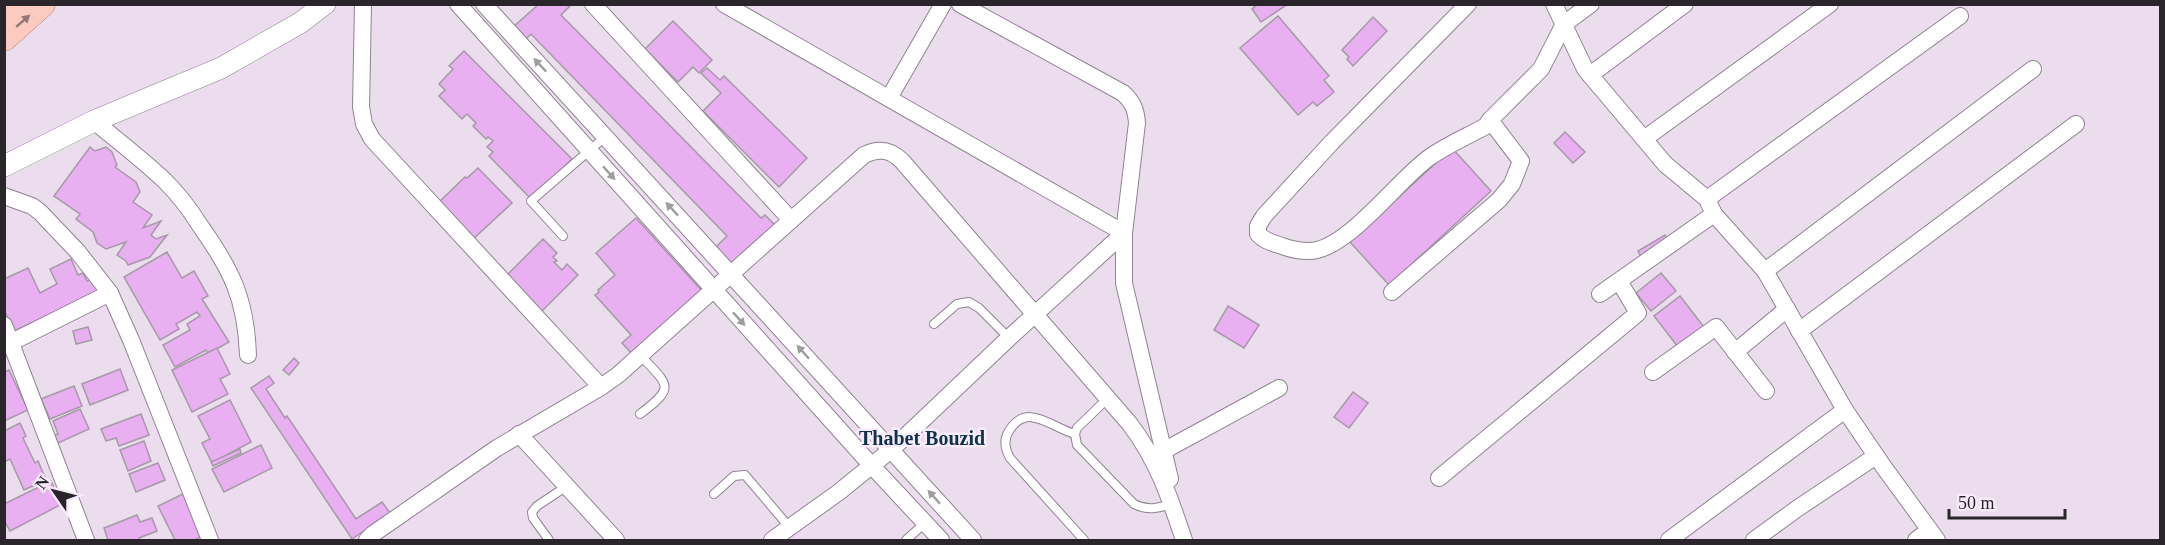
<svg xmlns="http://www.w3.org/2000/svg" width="2165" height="545" font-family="Georgia,serif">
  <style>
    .building { fill: #e8b0f1; stroke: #a699a7; stroke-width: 1.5 }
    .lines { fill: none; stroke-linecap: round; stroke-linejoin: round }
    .service-casing { stroke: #8f8391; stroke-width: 10 }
    .minor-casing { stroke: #8f8391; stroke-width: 18 }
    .tertiary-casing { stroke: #8f8391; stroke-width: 22 }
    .primary-casing { stroke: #b07b73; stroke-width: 27 }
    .service { stroke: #fff; stroke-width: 8 }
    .minor { stroke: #fff; stroke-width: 16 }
    .tertiary { stroke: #fff; stroke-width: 21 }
    .primary { stroke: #fbcbc2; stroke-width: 26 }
    .oneway { fill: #927876 }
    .oneway2 { fill: #9f9da0 }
    .labels { text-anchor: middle; stroke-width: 5; stroke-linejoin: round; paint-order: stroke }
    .quarter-label { font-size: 20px; font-weight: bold; fill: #0c334a; stroke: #f8ebfb }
  </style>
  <rect width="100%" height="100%" fill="#ebdded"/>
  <g class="building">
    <polygon points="539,4 572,4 561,15 761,218 765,215 775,225 729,267 713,250 727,236 531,34 525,40 512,28"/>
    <polygon points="1258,4 1288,4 1261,22 1252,9"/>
    <polygon points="1278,16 1329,76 1324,80 1334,92 1317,106 1313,102 1298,115 1240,48"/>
    <polygon points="1373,17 1387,31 1353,66 1347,59 1349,57 1342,50"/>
    <polygon points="673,21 712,60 699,73 693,67 678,82 645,49"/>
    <polygon points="464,51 572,159 532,200 489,156 493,152 487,147 493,141 488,137 486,139 473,126 476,123 467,114 462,119 439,96 445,90 439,84 453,69 449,66"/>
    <polygon points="707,68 720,80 724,76 807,158 779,187 703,111 721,93 701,73"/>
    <polygon points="1565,132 1585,152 1573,163 1554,143"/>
    <polygon points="90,147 95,151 106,147 112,152 117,165 115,167 136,182 140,192 133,202 152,215 143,228 161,221 151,235 156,239 167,235 150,257 128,265 126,261 117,255 126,242 106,249 97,243 93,232 76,219 80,214 54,196"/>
    <polygon points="1452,148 1491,191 1389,285 1350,242"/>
    <polygon points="478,168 512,203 471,241 436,205 465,177 467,178"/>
    <polygon points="636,218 703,292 633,355 622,343 631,335 595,295 599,292 598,290 615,275 596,253"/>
    <polygon points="1665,235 1670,244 1643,260 1638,251"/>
    <polygon points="543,239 557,253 553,257 557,261 554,262 562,270 567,264 578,275 540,313 505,277"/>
    <polygon points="167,252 182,278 194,271 208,296 202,299 229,342 208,354 206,350 175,367 163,345 190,330 187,324 200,316 197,312 176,324 179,329 160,340 124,277"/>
    <polygon points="71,259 78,275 83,273 87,281 92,279 98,292 14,331 4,310 4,279 28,268 40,293 57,284 50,269"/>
    <polygon points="1661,273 1676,291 1651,311 1636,293"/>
    <polygon points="1680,296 1704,327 1678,347 1654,316"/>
    <polygon points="1228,306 1259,325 1244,348 1214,330"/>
    <polygon points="88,327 92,340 76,344 73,331"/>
    <polygon points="217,348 230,374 220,379 228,394 192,412 172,370"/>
    <polygon points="294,358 299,363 289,375 283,370"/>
    <polygon points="120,369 128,390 90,405 82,384"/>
    <polygon points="9,370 28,410 4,421 4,372"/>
    <polygon points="269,376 274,383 266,389 285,418 287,416 356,519 382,502 390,513 352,539 251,388"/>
    <polygon points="74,386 82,406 50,419 41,399"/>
    <polygon points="1353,392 1368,403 1349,428 1334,417"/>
    <polygon points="230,400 251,442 212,463 202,443 210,439 198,416"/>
    <polygon points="80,409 89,429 56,444 53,436 58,434 53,421"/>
    <polygon points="141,414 149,435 119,446 116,438 106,441 101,429"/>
    <polygon points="20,423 26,436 23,438 35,463 38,461 46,480 24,490 10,459 4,462 4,431"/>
    <polygon points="144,441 151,461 128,471 120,450"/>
    <polygon points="261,445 272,468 224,492 212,469"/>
    <polygon points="240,449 241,453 213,466 211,462"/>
    <polygon points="158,463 165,480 136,492 129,474"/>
    <polygon points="51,481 62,504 10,531 4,520 4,504"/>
    <polygon points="187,492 207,534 194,540 175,540 158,506"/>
    <polygon points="137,515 140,522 152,518 157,531 139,538 140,540 108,540 104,528"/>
  </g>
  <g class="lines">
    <g class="service-casing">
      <g id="service">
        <polyline points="563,236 531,201 605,137"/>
        <polyline points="934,324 957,304 969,302 979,308 1009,338"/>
        <path d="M1107,399l-30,29 -2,6 2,11 57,59c14,7 24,4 38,0"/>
        <path d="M640,414c36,-27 29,-28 1,-58"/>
        <path d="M1075,434c-23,-6 -48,-33 -66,-3 -6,9 -4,18 1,27l74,82"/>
        <polyline points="714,494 734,476 745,475 790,528"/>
        <polyline points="549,540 533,518 532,512 537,506 567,486"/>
        <polyline points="906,540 925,523"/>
      </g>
    </g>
    <g class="minor-casing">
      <g id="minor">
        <polyline points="363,4 361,107 364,124 372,139 601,387"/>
        <polyline points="458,4 872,466 941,540"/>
        <polyline points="484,4 973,540"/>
        <polyline points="593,4 791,220"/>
        <polyline points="724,4 1124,233 1009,338 892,449 839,492 772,540"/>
        <path d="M960,4l163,89c10,9 13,17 14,30l-13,110v50l46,196"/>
        <path d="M1468,4l-136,138 -68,74 -6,10v8c6,7 15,9 24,12 8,3 18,5 27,5 38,0 89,-72 121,-94 17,-12 38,-21 56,-31l4,-6"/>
        <polyline points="1554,4 1585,69 1665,164 1707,199 1714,214 1765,271 1845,410 1883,466 1937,540"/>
        <polyline points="1590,75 1685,4"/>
        <polyline points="889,98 943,4"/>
        <path d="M94,121c24,20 49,39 71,60 13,13 24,27 34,43 32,45 47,74 49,131"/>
        <polyline points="1644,139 1830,4"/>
        <polyline points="4,196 32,206 40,212 78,252 110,293 131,340 210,540"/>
        <polyline points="1707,199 1960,16"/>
        <polyline points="1765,271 2033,69"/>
        <polyline points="1392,292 1499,200 1512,184 1521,161 1490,120 1541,69 1564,24 1591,4"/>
        <polyline points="1600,294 1714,214"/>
        <polyline points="4,325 86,540"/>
        <polyline points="1799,331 2076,124"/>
        <polyline points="4,346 110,293"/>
        <polyline points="1735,352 1787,309"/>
        <polyline points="1653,372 1716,327 1766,391"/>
        <polyline points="519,434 616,540"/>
        <polyline points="1156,455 1279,388"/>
        <polyline points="1439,478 1638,313 1619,281"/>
        <path d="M367,540l6,-6 124,-86 104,-61 17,-12 246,-220c14,-7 26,-6 38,6l227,262c28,36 41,75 55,117"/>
        <polyline points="1669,540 1845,410"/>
        <polyline points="1754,540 1798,508 1876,456"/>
        <polyline points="1916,540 1929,530"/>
      </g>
    </g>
    <g class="tertiary-casing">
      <polyline id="tertiary" points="4,166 94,121 221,68 300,23 325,4"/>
    </g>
    <g class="primary-casing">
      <g id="primary">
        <polyline points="4,12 13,4"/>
        <polyline points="4,38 42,4"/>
      </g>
    </g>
    <use href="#service" class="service"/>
    <use href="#minor" class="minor"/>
    <use href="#tertiary" class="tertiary"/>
    <use href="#primary" class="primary"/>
  </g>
  <defs><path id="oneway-solid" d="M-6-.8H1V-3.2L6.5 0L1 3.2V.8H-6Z" transform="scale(1.5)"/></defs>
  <use class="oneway" href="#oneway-solid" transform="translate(23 21) rotate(-41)"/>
  <g class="oneway2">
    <use href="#oneway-solid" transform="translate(540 65) rotate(-133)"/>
    <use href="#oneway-solid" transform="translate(609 173) rotate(48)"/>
    <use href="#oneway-solid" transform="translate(672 209) rotate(-133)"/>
    <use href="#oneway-solid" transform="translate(739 319) rotate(48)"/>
    <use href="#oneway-solid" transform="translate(803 352) rotate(-132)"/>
    <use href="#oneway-solid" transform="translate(934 497) rotate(-132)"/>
  </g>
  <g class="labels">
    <g class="quarter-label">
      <text x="922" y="445">Thabet Bouzid</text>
    </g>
  </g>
  <rect width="2165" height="545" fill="none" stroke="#2a252b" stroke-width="12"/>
  <g transform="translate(54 491) rotate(305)" stroke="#f8ebfb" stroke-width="4.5" paint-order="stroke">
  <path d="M0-4.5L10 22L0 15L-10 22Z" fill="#2a252b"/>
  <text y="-9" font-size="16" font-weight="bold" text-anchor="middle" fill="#2a252b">N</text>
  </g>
  <path d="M1949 509v9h116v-9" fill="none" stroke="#2a252b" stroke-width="3"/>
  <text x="1958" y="509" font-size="18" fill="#2a252b" stroke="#f8ebfb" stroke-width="4.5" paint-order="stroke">50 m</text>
</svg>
